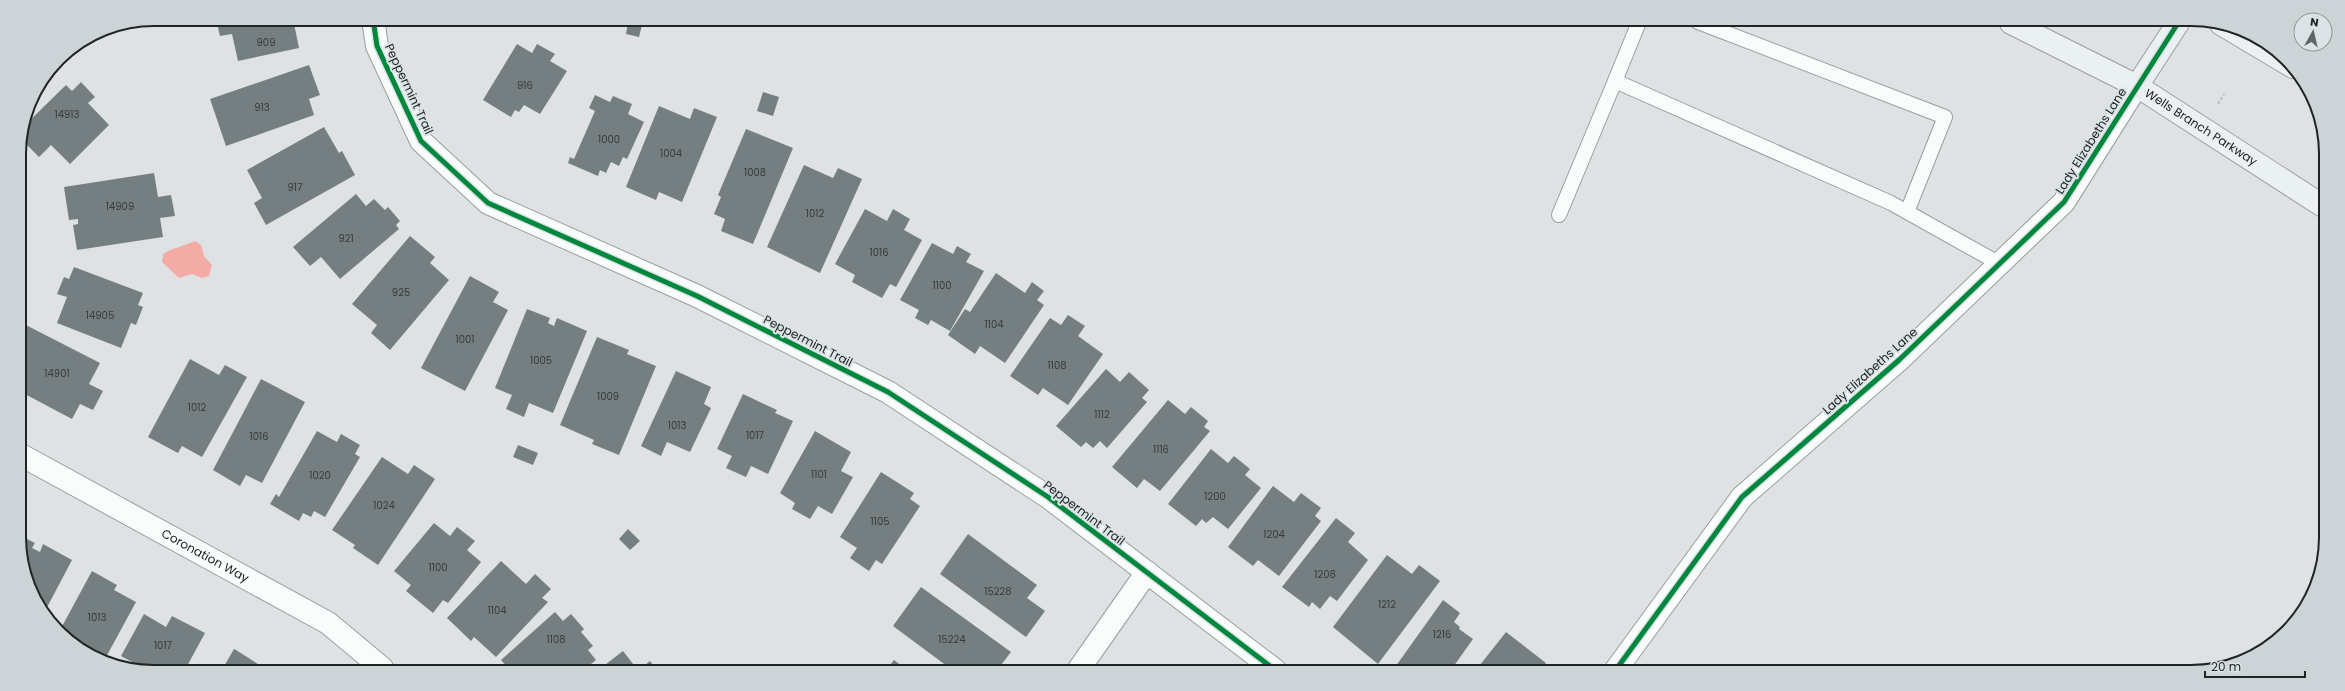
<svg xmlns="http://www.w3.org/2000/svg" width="2345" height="691" font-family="Poppins,sans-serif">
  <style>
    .water { fill: #f3aca5 }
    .building { fill: #757f82 }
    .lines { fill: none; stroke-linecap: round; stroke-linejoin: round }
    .lane-casing { stroke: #9b9e9f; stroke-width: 16 }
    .street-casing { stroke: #9b9e9f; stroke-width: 24 }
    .secondary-casing { stroke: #9b9e9f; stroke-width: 24 }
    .path { stroke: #c1c3c3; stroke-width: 2.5; stroke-dasharray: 3 2; stroke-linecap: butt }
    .lane { stroke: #fafbfb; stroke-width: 14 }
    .street { stroke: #fafbfb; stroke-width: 22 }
    .secondary { stroke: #ebf0f2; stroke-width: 22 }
    .cycleway-casing { stroke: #dce3e6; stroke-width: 8 }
    .cycleway { stroke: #00873e; stroke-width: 5 }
    .labels { text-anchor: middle; stroke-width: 4; stroke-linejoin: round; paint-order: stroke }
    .number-label { font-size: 10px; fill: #363b3c }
    .street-label { font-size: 12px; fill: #212425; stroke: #dce3e6 }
    .rim { fill: none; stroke: #212425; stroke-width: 2 }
  </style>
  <rect width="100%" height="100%" fill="#dee2e4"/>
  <path class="water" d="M195,241l6,4 3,11 8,9 -3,11 -7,2 -10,-4 -13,4 -17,-16 1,-8c6,-5 24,-9 32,-13z"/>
  <g class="building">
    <polygon points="216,19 293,19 299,48 238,61 232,34 220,36"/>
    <polygon points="628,22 642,25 639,37 626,34"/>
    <polygon points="517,44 532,53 537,44 555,54 550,61 567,71 540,114 524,105 519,112 515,110 511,117 483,100"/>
    <polygon points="309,65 320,95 309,99 314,115 226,146 210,99"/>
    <polygon points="81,82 95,97 88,103 109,125 70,164 51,145 39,157 21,139 24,126 66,85 72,91"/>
    <polygon points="763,92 779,97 773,116 757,111"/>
    <polygon points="595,95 610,102 613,96 632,104 628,114 644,122 627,159 623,157 619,166 611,162 606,173 600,170 598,176 568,163 570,157 574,159 595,111 589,108"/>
    <polygon points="659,106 690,119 694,108 717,117 682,202 659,192 656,200 626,187"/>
    <polygon points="324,127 339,153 342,151 355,175 266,225 254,203 262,198 247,170"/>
    <polygon points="746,129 793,148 753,244 721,231 725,219 714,214 721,197 718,195"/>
    <polygon points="804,165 833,178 838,168 862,179 820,273 767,247"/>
    <polygon points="154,173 158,197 171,195 175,216 160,218 163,237 77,250 73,225 78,224 78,219 69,220 64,187"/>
    <polygon points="356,194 366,206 374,199 385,210 388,207 400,221 396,225 399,229 340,279 321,257 310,266 293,247"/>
    <polygon points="865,209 887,221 893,209 910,219 904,230 922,240 896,287 890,284 882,298 852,282 855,275 835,264"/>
    <polygon points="410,236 435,257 430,263 449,280 390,350 371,333 377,325 352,304"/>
    <polygon points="932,243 953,254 957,246 971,254 966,262 984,271 950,331 931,320 928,325 915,318 919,310 900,300"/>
    <polygon points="74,267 143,293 138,305 143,307 136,325 131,323 121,348 57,323 67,297 57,294 64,277 69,279"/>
    <polygon points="996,273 1025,293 1032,282 1044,291 1037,300 1044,305 1005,363 980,346 975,354 948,335 965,309 970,312"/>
    <polygon points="470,276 499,292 493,302 508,310 465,391 421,368"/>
    <polygon points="527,309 550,318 548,323 554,326 557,318 587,331 553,413 529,403 524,417 506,409 512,395 495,388"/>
    <polygon points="1068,315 1085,326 1078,336 1103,354 1068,405 1043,388 1038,395 1010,376 1050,318 1061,325"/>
    <polygon points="20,322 100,363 89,384 103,391 93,410 80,404 72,419 21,392"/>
    <polygon points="597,337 629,350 627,354 656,366 619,455 592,444 594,440 560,425"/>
    <polygon points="190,359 219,375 225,365 247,377 202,457 182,446 178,453 148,437"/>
    <polygon points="1106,369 1120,382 1129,372 1149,390 1142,398 1147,402 1107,448 1100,441 1093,448 1086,442 1081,447 1056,426"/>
    <polygon points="676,371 711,387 704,404 711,408 690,452 667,442 661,456 641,446"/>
    <polygon points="261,379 305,402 262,483 246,475 240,486 213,470"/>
    <polygon points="743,394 777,410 775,413 793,421 768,474 751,466 746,477 726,468 732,456 717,449"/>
    <polygon points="1168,400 1185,414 1191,407 1208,421 1204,427 1210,431 1160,491 1144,479 1137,488 1112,467"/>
    <polygon points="317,431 337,442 341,434 360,445 355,454 360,457 325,517 314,511 311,517 303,513 299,521 270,504 276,494 279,497"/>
    <polygon points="815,431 851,452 841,471 853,477 832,514 818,506 810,519 792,509 795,503 780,493"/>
    <polygon points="518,445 538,453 533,465 513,457"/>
    <polygon points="1211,449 1228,463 1234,456 1250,469 1245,475 1261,488 1228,529 1213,517 1206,523 1202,519 1196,526 1168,504"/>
    <polygon points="382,457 408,474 414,465 435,479 378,565 353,548 355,545 332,530"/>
    <polygon points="881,472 914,493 910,499 920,506 882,564 876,560 869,571 850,558 857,548 840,537"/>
    <polygon points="1273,486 1294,502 1301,493 1321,508 1315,516 1321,521 1279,576 1258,560 1253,566 1228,547"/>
    <polygon points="1336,518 1355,533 1348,542 1368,560 1337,601 1330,596 1320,609 1312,602 1309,607 1282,587"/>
    <polygon points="434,523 450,536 457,527 475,541 467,550 481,562 448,603 443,600 433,613 406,591 411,585 394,571"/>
    <polygon points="628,529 640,541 630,550 619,539"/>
    <polygon points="968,534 1037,585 1027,598 1045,611 1026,637 940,574"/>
    <polygon points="21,536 35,543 32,548 40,552 43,544 72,560 44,613 33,597 22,563"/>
    <polygon points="1387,555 1412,574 1419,565 1440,581 1378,664 1333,627"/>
    <polygon points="501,561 526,584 535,574 551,589 542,598 548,602 496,657 474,637 471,641 447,618"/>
    <polygon points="92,571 117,585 114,590 136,602 105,659 59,632"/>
    <polygon points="921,587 1011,652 998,669 979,669 977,667 975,669 951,669 893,626"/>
    <polygon points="1443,600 1460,613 1454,622 1460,627 1459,629 1473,639 1451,670 1393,670"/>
    <polygon points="555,612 563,621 571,614 584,629 581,632 593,646 588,650 596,660 586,668 508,668 501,660"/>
    <polygon points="144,614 166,627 172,616 205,633 186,668 130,667 132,662 121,656"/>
    <polygon points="1506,632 1546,663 1540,670 1476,670"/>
    <polygon points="234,649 236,650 264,668 223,668"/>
    <polygon points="623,651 637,669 601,668"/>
    <polygon points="894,660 906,669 887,669"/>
    <polygon points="650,661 656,669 640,669"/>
    <polygon points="207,664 214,668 205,668"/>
    <polygon points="916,664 923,669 912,669"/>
  </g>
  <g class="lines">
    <g class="lane-casing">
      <g id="lane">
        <polyline points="1639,22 1615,81 1891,203 2000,264"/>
        <polyline points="1698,22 1945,117 1907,212"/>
        <polyline points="1559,215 1615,81"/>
      </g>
    </g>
    <g class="street-casing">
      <g id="street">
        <polyline points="373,19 377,46 421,141 488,203 697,296 888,392 1048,497 1275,670"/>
        <path id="s1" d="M21,455l307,168 54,45"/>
        <polyline points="1079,669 1147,572"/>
        <polyline points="1615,671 1742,497 1899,360 2064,202 2137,86"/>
      </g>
    </g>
    <g class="secondary-casing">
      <g id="secondary">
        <path id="s2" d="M2011,23l126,63 186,120"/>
        <polyline points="2221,24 2293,67"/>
        <polyline points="2137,86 2178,23"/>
      </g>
    </g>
    <polyline class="path" points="2218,104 2224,94"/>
    <use href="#lane" class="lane"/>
    <use href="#street" class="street"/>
    <use href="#secondary" class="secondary"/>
    <g class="cycleway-casing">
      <g id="cycleway">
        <polyline points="373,19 377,46 421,141 488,203 697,296 888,392 1048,497 1275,670"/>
        <polyline points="1615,671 1742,497 1899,360 2064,202 2178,23"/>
      </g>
    </g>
    <use href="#cycleway" class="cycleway"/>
  </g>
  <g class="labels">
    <g class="number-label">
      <text x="266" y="46">909</text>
      <text x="525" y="89">916</text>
      <text x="262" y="111">913</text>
      <text x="67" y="118">14913</text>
      <text x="609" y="143">1000</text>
      <text x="671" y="157">1004</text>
      <text x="755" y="176">1008</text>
      <text x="295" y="191">917</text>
      <text x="120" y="210">14909</text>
      <text x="815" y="217">1012</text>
      <text x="346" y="242">921</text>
      <text x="879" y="256">1016</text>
      <text x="942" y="289">1100</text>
      <text x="401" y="296">925</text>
      <text x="100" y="319">14905</text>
      <text x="994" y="328">1104</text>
      <text x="465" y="343">1001</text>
      <text x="541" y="364">1005</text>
      <text x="1057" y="369">1108</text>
      <text x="57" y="377">14901</text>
      <text x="608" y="400">1009</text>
      <text x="197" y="411">1012</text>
      <text x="1102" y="418">1112</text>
      <text x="677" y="429">1013</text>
      <text x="755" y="439">1017</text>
      <text x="259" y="440">1016</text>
      <text x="1161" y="453">1116</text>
      <text x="819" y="478">1101</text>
      <text x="320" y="479">1020</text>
      <text x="1215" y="500">1200</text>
      <text x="384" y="509">1024</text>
      <text x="880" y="525">1105</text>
      <text x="1274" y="538">1204</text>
      <text x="438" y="571">1100</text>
      <text x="1325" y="578">1208</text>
      <text x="998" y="595">15228</text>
      <text x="1387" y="608">1212</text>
      <text x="497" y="614">1104</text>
      <text x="97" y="621">1013</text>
      <text x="1442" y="638">1216</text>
      <text x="556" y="643">1108</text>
      <text x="952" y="643">15224</text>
      <text x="163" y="649">1017</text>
    </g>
    <g class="street-label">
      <text transform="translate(409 89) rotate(65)" y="4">Peppermint Trail</text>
      <text dy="4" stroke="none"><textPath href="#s2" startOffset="217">Wells Branch Parkway</textPath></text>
      <text transform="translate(2091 141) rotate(-58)" y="4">Lady Elizabeths Lane</text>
      <text transform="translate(808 341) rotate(27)" y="4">Peppermint Trail</text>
      <text transform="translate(1870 371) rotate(-42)" y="4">Lady Elizabeths Lane</text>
      <text transform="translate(1084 513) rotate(37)" y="4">Peppermint Trail</text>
      <text dy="4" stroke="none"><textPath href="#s1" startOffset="210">Coronation Way</textPath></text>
    </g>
  </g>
  <path d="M0 0H2345V691H0ZM154 26H2191A128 128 0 0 1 2319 154V537A128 128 0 0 1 2191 665H154A128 128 0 0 1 26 537V154A128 128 0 0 1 154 26Z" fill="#cdd4d7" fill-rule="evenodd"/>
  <path class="rim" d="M154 26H2191A128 128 0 0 1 2319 154V537A128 128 0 0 1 2191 665H154A128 128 0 0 1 26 537V154A128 128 0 0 1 154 26Z"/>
  <g transform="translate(2313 32) rotate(8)"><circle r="19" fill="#dce3e6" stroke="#919799"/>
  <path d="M0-3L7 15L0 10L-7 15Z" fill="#636668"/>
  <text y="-6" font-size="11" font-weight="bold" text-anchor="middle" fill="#212425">N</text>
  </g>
  <path d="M2205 671v6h100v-6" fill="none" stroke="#212425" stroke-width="2"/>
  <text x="2211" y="671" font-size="12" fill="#212425" stroke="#dce3e6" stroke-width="3" paint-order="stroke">20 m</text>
</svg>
